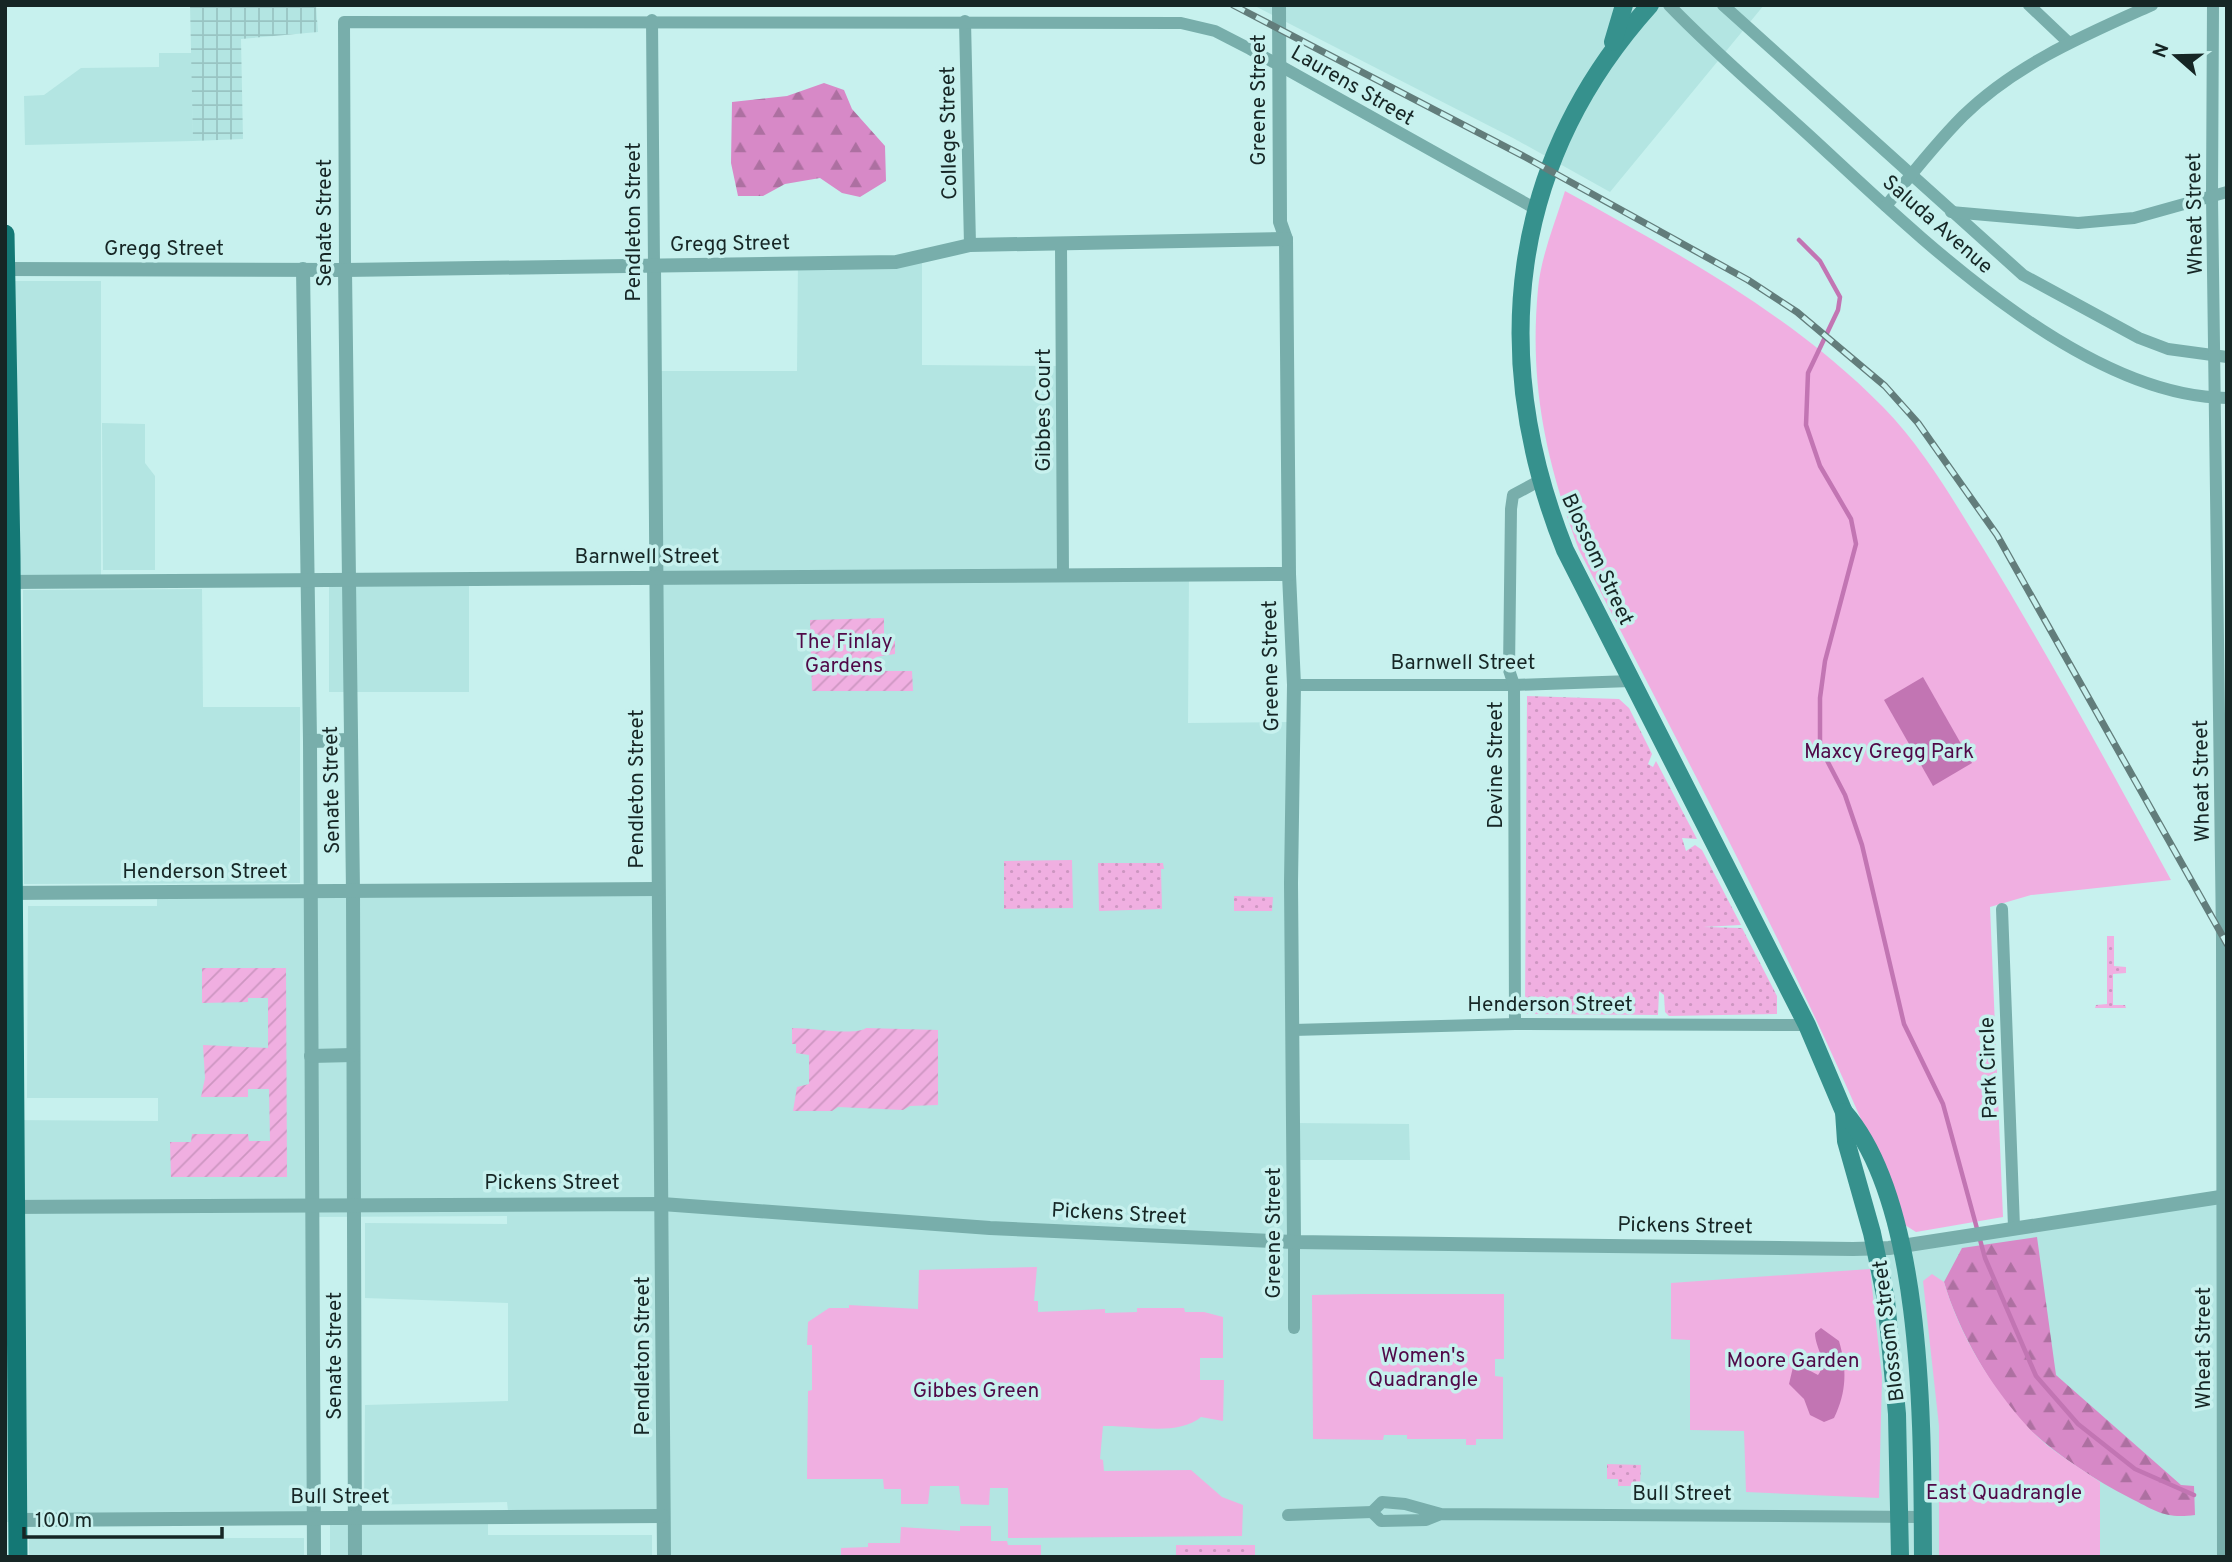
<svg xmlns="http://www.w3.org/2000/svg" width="2232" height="1562" font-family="Overpass,sans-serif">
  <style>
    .built { fill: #b3e5e2 }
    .industrial { fill: url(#industrial-grid) }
    .grass { fill: url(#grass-dots) }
    .forest { fill: url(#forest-firs) }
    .park { fill: #f0afe1 }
    .garden { fill: url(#garden-furrows) }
    .water { fill: #c275b3 }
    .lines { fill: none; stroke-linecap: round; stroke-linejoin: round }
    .stream { stroke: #c275b3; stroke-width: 4.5 }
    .minor { stroke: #78aeab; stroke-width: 12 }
    .tertiary { stroke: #78aeab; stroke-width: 14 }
    .secondary { stroke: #36918d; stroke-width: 18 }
    .primary { stroke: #147875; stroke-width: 19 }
    .rail-casing { stroke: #627d7b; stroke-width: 7 }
    .rail { stroke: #c7f1ee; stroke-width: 4.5; stroke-dasharray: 13; stroke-linecap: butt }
    .labels { text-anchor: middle; stroke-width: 7; stroke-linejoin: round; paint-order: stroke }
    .street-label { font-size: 21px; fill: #162625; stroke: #c7f1ee }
    .park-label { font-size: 21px; fill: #510948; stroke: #c7f1ee }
  </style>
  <defs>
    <pattern id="industrial-grid" width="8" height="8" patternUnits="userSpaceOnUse" patternTransform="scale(1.75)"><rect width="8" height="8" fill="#b3e5e2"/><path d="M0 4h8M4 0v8" fill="none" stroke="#99c4c2"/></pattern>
    <pattern id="grass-dots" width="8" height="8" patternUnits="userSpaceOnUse" patternTransform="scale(1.75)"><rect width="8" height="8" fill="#f0afe1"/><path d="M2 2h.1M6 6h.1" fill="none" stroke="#cd96c1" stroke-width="1.8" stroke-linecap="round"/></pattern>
    <pattern id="forest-firs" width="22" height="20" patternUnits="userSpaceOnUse" patternTransform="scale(1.75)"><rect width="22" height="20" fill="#d789c7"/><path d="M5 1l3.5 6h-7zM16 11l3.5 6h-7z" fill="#ad70a1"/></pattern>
    <pattern id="garden-furrows" width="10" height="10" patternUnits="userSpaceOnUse" patternTransform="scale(1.75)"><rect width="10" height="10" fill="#f0afe1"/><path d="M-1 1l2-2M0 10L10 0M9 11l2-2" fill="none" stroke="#cd96c1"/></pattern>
  </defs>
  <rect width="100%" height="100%" fill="#c7f1ee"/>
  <g class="built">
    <polygon points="1253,5 1764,5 1610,192 1513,138"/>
    <polygon points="159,53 192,53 193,141 25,145 24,96 44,95 81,68 159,67"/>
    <polygon points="798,258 922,259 922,365 1063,366 1062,576 1189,575 1188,723 1290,722 1294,1123 1409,1124 1410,1160 1294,1160 1294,1243 1859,1254 2224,1198 2227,1557 667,1557 666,1511 508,1511 507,1502 364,1505 365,1405 508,1401 508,1303 365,1298 365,1223 507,1224 507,1216 314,1217 313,1522 7,1522 5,1120 158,1121 158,1098 27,1098 28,906 157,906 157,896 658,893 656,371 797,371"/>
    <polygon points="15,281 101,281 101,577 5,578"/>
    <polygon points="102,423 145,424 145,463 155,476 155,570 103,570"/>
    <rect x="329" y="579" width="140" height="113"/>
    <polygon points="202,589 203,707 300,707 300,883 24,884 23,590"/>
    <polygon points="488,1517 488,1535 652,1535 652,1557 330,1557 330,1519"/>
    <rect x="29" y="1538" width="275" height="19"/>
  </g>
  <polygon class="industrial" points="190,5 316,5 318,32 241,39 243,139 193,141"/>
  <g class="grass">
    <polygon points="1527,696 1619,699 1629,708 1652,754 1648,764 1653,767 1656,761 1697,839 1682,838 1686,851 1695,845 1702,850 1741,925 1703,927 1742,928 1777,996 1777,1014 1669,1016 1665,1012 1664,995 1659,991 1658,1015 1525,1014"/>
    <polygon points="1072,860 1073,908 1004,909 1004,861"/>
    <polygon points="1098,863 1163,863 1164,869 1161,869 1162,909 1099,911"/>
    <polygon points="1234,896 1273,897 1272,911 1234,911"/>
    <polygon points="2107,936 2114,936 2114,966 2126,967 2126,973 2113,974 2113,1005 2125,1005 2126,1008 2095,1008 2096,1005 2107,1004"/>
    <polygon points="1607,1464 1641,1465 1640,1486 1618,1486 1618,1479 1607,1479"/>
    <rect x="1176" y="1545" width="79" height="12"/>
  </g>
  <g class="forest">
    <polygon points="824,83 844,90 852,109 885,146 886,181 860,197 842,193 820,178 785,184 763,196 738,196 731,163 732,102 787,96"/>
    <path d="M2037,1237l19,138 125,110 13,1 1,29c-30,4 -39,-4 -65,-17 -35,-18 -72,-42 -101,-69 -35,-34 -72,-101 -85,-147l18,-34z"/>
  </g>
  <g class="park">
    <path d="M1565,191c111,61 228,124 318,216 42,43 71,95 103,146 65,107 125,217 185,327l-140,15 -41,12 13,310 -87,15 -11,-7c-92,-233 -212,-452 -326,-675 -33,-88 -50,-166 -41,-261 3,-33 17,-66 27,-98z"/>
    <path d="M1037,1267l-3,34h4v11l67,-3v4l32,-1v-4h47l1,4h19l19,5v41h-23v22h24l-1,41 -22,-4c-24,20 -69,8 -98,9l-3,33 3,1 1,11 87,-1 31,27 21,8 -1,31 -234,2v-50h-18l-1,17 -28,-1 -2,-18h-29l-2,18h-27v-15h-17l-1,-10h-76l1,-88 4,-1v-45h-5l1,-23 21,-14h20v-3l69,4 1,-39z"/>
    <polygon points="1870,1269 1882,1377 1879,1498 1746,1492 1744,1431 1690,1430 1690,1340 1671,1339 1671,1283"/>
    <path d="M1932,1274l12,8c15,52 46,103 83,144 19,22 49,39 73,56v75h-161v-131l-16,-145z"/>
    <polygon points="1363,1294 1504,1294 1504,1359 1495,1359 1495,1376 1503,1377 1503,1439 1476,1439 1476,1445 1466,1445 1466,1439 1407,1439 1407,1435 1384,1435 1383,1440 1313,1439 1312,1295"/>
    <polygon points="960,1526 991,1526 991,1541 1007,1541 1008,1545 1041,1545 1041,1557 841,1557 841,1548 868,1547 868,1543 900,1543 901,1527 960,1531"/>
  </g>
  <g class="garden">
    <polygon points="884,618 884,640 895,641 895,654 876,657 876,671 912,671 913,691 812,691 810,620"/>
    <polygon points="202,968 286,968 287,1177 171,1177 170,1142 191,1142 192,1134 248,1134 249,1141 270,1141 269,1089 248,1089 248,1097 201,1097 205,1078 203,1045 268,1048 268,998 248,998 248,1002 202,1003"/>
    <path d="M792,1028c21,0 63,8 74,0l72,2v75l-28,1 -7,4 -65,-3 -6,4h-39l4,-24 12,-3v-29l-13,-2v-9h-4z"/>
  </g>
  <g class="water">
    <polygon points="1923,677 1972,763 1933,786 1884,700"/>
    <path d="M1821,1328l18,13c8,27 8,51 -5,77l-10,4 -14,-7 -6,-16 -15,-15 4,-17 6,-2 19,10c11,-14 -3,-26 -3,-42z"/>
  </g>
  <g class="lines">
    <polyline class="stream" points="1799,240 1820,261 1840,297 1838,310 1808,373 1806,425 1820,466 1851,519 1856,544 1825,661 1820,698 1820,747 1845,795 1862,845 1904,1024 1943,1104 1985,1258 2036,1376 2078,1424 2135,1469 2194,1495"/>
    <g class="minor">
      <path d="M1669,5c45,47 96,90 144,134 102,94 267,258 414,259"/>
      <polyline points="1723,5 2023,275 2139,338 2168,349 2227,357"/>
      <polyline points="2029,5 2068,42"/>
      <polyline points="2213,5 2212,197 2222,936 2223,1557"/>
      <polyline points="652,20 654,266"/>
      <polyline points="965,21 970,245"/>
      <path d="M1886,206c24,-30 49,-62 77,-90 53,-52 122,-81 189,-111"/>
      <polyline points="1951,212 2078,223 2134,218 2227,192"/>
      <polyline points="1061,245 1063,575"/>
      <polyline points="345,270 344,22 1181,23 1215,31 1250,49 1536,209"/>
      <polyline points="1294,685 1514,685 1631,681"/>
      <polyline points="2002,909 2014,1227"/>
      <polyline points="1515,1024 1514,685 1509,670 1511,509 1513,495 1539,481"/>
      <polyline points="1293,1030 1515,1024 1807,1025"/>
      <polyline points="1294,1328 1294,1242"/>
      <polyline points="1441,1514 1426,1520 1381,1521 1372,1512 1382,1502 1405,1504 1441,1514 1923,1517"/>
      <polyline points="1288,1515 1372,1512"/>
    </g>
    <g class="tertiary">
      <polyline points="1279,5 1280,222 1286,239 1289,574 1294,685 1291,883 1294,1242"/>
      <polyline points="654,266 664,1557"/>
      <polyline points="5,269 345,270 896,262 970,245 1286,239"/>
      <polyline points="303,269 310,741 314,1557"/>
      <polyline points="345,270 353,891 355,1557"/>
      <polyline points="5,582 1289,574"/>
      <polyline points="310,741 351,740"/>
      <polyline points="5,893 658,889"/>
      <polyline points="311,1056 353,1055"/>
      <polyline points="5,1207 662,1204 990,1228 1294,1242 1853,1249 1889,1248 2227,1196"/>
      <polyline points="17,1520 663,1516"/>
    </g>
    <g class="secondary">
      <path d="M1650,5c-142,158 -162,352 -85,545l242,475 37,87 2,29 26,92 14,67 11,114 3,143"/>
      <polyline points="1613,42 1624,5"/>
      <path d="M1844,1112c82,94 78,324 79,445"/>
    </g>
    <polyline class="primary" points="5,234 11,557 18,1557"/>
    <g class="rail-casing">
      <polyline id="rail" points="1233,5 1527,158 1748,280 1797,312 1885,386 1918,423 1997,535 2227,944"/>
    </g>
    <use href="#rail" class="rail"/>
  </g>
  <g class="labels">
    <g class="street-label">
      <text transform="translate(1353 85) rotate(30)" y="7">Laurens Street</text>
      <text transform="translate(1258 100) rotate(-90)" y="7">Greene Street</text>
      <text transform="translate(948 133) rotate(-91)" y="7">College Street</text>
      <text transform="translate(2194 214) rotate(-91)" y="7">Wheat Street</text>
      <text transform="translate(633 222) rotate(-90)" y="7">Pendleton Street</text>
      <text transform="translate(324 223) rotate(-90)" y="7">Senate Street</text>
      <text transform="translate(1938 224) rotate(41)" y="7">Saluda Avenue</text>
      <text transform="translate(730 243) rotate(-1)" y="7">Gregg Street</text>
      <text x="164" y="255">Gregg Street</text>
      <text transform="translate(1043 410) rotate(-90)" y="7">Gibbes Court</text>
      <text x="647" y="563">Barnwell Street</text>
      <text transform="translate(1598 559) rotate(65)" y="7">Blossom Street</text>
      <text x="1463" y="669">Barnwell Street</text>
      <text transform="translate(1270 666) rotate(-91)" y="7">Greene Street</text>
      <text transform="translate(1495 765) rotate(-90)" y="7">Devine Street</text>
      <text transform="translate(2201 781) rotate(-91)" y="7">Wheat Street</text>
      <text transform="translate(636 789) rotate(-90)" y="7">Pendleton Street</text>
      <text transform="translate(331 790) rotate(-91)" y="7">Senate Street</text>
      <text x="205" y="878">Henderson Street</text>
      <text x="1550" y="1011">Henderson Street</text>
      <text transform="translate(1988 1068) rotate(-92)" y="7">Park Circle</text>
      <text x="552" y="1189">Pickens Street</text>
      <text transform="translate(1119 1213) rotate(3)" y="7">Pickens Street</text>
      <text transform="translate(1685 1225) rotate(1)" y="7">Pickens Street</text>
      <text transform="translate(1273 1233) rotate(-90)" y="7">Greene Street</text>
      <text transform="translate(1888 1331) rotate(-97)" y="7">Blossom Street</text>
      <text transform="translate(2203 1348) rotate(-90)" y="7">Wheat Street</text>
      <text transform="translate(334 1356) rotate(-90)" y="7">Senate Street</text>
      <text transform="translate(642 1356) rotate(-90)" y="7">Pendleton Street</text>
      <text x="1682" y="1500">Bull Street</text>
      <text x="340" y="1503">Bull Street</text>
    </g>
    <g class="park-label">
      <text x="844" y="648">The Finlay<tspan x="844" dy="24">Gardens</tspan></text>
      <text x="1889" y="758">Maxcy Gregg Park</text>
      <text x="1423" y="1362">Women's<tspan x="1423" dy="24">Quadrangle</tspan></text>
      <text x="1793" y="1367">Moore Garden</text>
      <text x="976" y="1397">Gibbes Green</text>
      <text x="2004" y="1499">East Quadrangle</text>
    </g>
  </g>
  <rect width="2232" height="1562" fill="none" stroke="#162625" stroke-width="14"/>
  <g transform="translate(2176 56) rotate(290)" stroke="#c7f1ee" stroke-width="5" paint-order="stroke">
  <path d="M0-5L12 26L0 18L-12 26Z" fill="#162625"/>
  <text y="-10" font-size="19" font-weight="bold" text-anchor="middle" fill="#162625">N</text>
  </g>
  <path d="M24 1527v10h198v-10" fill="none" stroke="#162625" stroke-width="3.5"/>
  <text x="35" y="1527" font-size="21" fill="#162625" stroke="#c7f1ee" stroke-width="5" paint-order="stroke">100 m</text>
</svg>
